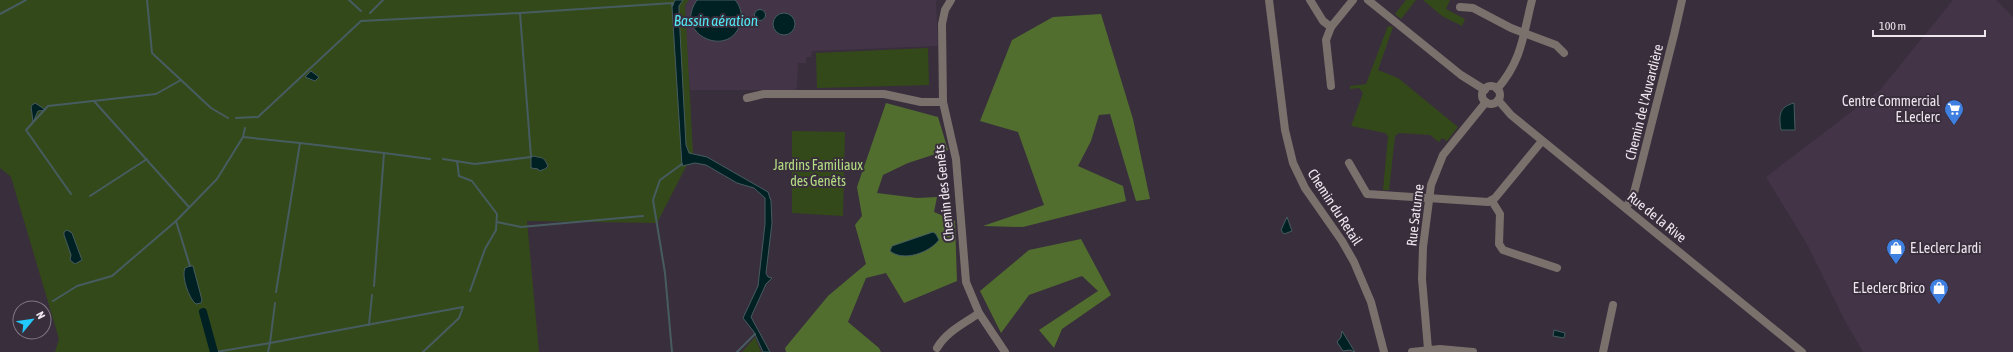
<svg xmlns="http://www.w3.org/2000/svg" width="2013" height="352" font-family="'Asap Condensed',sans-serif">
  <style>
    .built { fill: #433448 }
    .green { fill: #344919 }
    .forest { fill: #516e2f }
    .water { fill: #002123; stroke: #475c60 }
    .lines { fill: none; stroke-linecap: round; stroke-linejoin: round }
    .stream { stroke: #475c60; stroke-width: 2 }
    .canal { stroke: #002123; stroke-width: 8 }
    .minor { stroke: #7a716c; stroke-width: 8 }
    .labels { text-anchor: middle; stroke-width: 4; stroke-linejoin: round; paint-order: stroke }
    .poi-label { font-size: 14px; fill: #ede6ef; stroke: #392e3c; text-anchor: end }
    .street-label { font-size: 14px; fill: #ede6ef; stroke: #392e3c }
    .park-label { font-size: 14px; fill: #b2dd82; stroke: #392e3c }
    .water-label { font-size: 15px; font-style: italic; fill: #51e8f5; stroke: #392e3c }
  </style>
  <rect width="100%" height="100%" fill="#392e3c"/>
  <g class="built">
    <polygon points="689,0 937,0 936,2 938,46 812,51 811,57 806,57 806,63 798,63 797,87 795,90 690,90 685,42 685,4"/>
    <polygon points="1953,0 1996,0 2013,17 2013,352 1863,352 1844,319 1808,246 1766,177 1880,90"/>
  </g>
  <g class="green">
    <polygon points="0,0 689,0 685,5 693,153 657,223 527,221 539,352 55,352 59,339 11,177 0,168"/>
    <polygon points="1406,0 1416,0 1401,19 1395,14"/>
    <polygon points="1423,0 1450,0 1446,9 1465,19 1462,26 1442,16"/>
    <polygon points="1388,26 1393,27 1378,70 1398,78 1458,127 1447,141 1442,138 1439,142 1430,135 1399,133 1395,136 1389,190 1383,190 1388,136 1385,133 1351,126 1363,93 1359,88 1350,89 1350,86 1366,84"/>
    <polygon points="928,48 929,85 817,88 816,53"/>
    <polygon points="792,131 845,132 843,216 792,213"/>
    <polygon points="755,337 761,352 742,352"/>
  </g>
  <g class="forest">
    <polygon points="1101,14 1133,119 1150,199 1136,201 1110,114 1099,115 1091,141 1078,166 1123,186 1126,201 1023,227 983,226 1044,205 1018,132 980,121 1012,40 1053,17"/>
    <polygon points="886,103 938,117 948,150 908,163 883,175 877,193 917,198 937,197 934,212 955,221 957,281 904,303 886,273 866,278 848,322 879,348 881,352 786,352 785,348 828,296 866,264 855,225 862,216 857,187"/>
    <polygon points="1081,239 1111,295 1062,329 1054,348 1039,330 1098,291 1082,276 1029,295 1001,333 980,291 1029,250"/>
  </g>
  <g class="water">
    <polygon points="675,0 683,0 679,6 679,13 686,145 689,153 707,157 768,192 771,201 772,223 766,273 768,277 772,278 766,284 751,317 770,352 763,352 754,332 743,318 758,286 765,224 765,198 754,188 737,183 706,165 695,163 682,166 672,7"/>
    <path d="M697,0h38c5,5 7,13 6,20 -7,41 -70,16 -44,-20z"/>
    <circle cx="760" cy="15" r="5.5"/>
    <circle cx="784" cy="24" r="11"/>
    <polygon points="311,71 319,77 315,81 305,77"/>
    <polygon points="35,103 46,110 38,111 33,122 31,106"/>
    <path d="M1794,103l1,27h-14c-2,-13 -3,-23 13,-27z"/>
    <path d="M534,156c8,3 9,-1 14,10l-3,3 -6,2 -1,-2 -7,-1v-11z"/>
    <polygon points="1287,217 1292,231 1284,234 1281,230"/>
    <polygon points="67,230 72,233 82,260 75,264 70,260 71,255 64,235 64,232"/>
    <path d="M933,232l3,2 3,6c-10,13 -36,22 -49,11l2,-5z"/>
    <path d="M190,266h3l9,34 -1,3 -5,1c-7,-5 -15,-28 -11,-36z"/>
    <polygon points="1554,330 1565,333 1564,338 1553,336"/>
    <polygon points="1342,331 1355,352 1350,350 1343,351 1337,342 1341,337"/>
  </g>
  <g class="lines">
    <g class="stream">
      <polyline points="147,0 152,53 181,80"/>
      <polyline points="349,0 361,11"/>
      <polyline points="370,13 383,0"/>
      <polyline points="520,13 673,3 672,6"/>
      <polyline points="0,14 26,0"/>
      <polyline points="94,101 189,207"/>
      <polyline points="236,118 258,117 361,21 520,13 531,157 475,164 443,159"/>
      <polyline points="245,128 243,137 300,143"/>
      <polyline points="384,153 430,159"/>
      <polyline points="457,161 459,176 472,181 497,214 496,230 485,249 470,291"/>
      <polyline points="71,194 26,130 48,106 156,94 181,80 211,108 228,118"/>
      <polyline points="90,196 147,159"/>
      <polyline points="497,222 521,227 643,216"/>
      <polyline points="190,266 176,221 217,179 243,137"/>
      <polyline points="276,292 300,143 384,153 374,286"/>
      <polyline points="53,301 77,286 112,276 176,221"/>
      <polyline points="275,303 270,343 463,307 459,318 423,352"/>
      <polyline points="369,325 372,295"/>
      <polyline points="216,352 270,343 268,352"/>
      <polyline points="672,352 665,273 653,200 660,180 682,164"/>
      <polyline points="737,352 755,334"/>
    </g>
    <polyline class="canal" points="203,312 214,352"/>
    <g class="minor">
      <polyline points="951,0 945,10 942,24 943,102 956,159 966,282 979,313 1005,352"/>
      <polyline points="1269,0 1285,130 1293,163 1305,188 1342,241 1354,262 1371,302 1384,352"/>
      <polyline points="1310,0 1323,21 1331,27"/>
      <polyline points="1368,0 1461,75 1485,90"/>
      <polyline points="1460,7 1473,8 1511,28 1556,45 1564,53"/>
      <polyline points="1331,86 1326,40 1331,27 1353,0"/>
      <circle cx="1491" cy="95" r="9"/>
      <path d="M1497,89c25,-28 26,-54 35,-89"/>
      <polyline points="747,98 764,94 884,94 921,102 943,102"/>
      <polyline points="1498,100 1511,115 1802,352"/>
      <polyline points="1349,163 1367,194 1488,202 1495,198 1542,141"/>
      <polyline points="1492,201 1500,214 1499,244 1503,250 1557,268"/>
      <polyline points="1626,208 1634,193 1674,35 1682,0"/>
      <path d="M937,348c10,-17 27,-24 42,-35"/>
      <polyline points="1428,349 1422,279 1423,247 1431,185 1443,155 1486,102"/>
      <polyline points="1412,352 1440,349 1473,352"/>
      <polyline points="1603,352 1613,305"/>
    </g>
  </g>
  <defs>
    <g id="supermarket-pin" transform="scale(1)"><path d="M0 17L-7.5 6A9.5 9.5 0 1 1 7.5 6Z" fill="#3f7fe0" stroke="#392e3c"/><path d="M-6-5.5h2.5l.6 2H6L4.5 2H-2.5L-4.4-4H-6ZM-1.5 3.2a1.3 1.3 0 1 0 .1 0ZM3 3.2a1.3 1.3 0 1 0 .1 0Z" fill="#fff"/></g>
    <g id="shop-pin" transform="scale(1)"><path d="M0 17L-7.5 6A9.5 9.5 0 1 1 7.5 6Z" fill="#3f7fe0" stroke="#392e3c"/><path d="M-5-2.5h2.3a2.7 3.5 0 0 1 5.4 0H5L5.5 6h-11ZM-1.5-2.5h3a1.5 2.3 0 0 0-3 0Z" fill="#fff"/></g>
  </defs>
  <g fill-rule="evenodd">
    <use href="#supermarket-pin" x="1954" y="109"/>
    <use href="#shop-pin" x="1896" y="248"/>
    <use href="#shop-pin" x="1939" y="288"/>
  </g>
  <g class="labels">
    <g class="poi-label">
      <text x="1940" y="106">Centre Commercial<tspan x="1940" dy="16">E.Leclerc</tspan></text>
      <text x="1910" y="253" text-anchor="start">E.Leclerc Jardi</text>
      <text x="1925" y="293">E.Leclerc Brico</text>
    </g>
    <g class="street-label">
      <text transform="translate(1644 102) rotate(-76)" y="5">Chemin de l'Auvardière</text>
      <text transform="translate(944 193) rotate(-96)" y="5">Chemin des Genêts</text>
      <text transform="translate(1335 207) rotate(57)" y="5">Chemin du Retail</text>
      <text transform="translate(1415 215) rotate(-83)" y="5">Rue Saturne</text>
      <text transform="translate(1657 217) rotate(39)" y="5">Rue de la Rive</text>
    </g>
    <g class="park-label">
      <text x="818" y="170">Jardins Familiaux<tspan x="818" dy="16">des Genêts</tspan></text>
    </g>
    <g class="water-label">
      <text x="716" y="26">Bassin aération</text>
    </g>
  </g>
  <g transform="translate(32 320) rotate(61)"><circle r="19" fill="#392e3c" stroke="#817884"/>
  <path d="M0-3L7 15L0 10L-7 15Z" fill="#21c9fd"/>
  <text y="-6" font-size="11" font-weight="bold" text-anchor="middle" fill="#ede6ef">N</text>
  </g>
  <path d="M1873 30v6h112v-6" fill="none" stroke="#ede6ef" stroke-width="2"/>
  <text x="1879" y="30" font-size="12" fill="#ede6ef" stroke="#392e3c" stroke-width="3" paint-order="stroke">100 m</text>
</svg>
